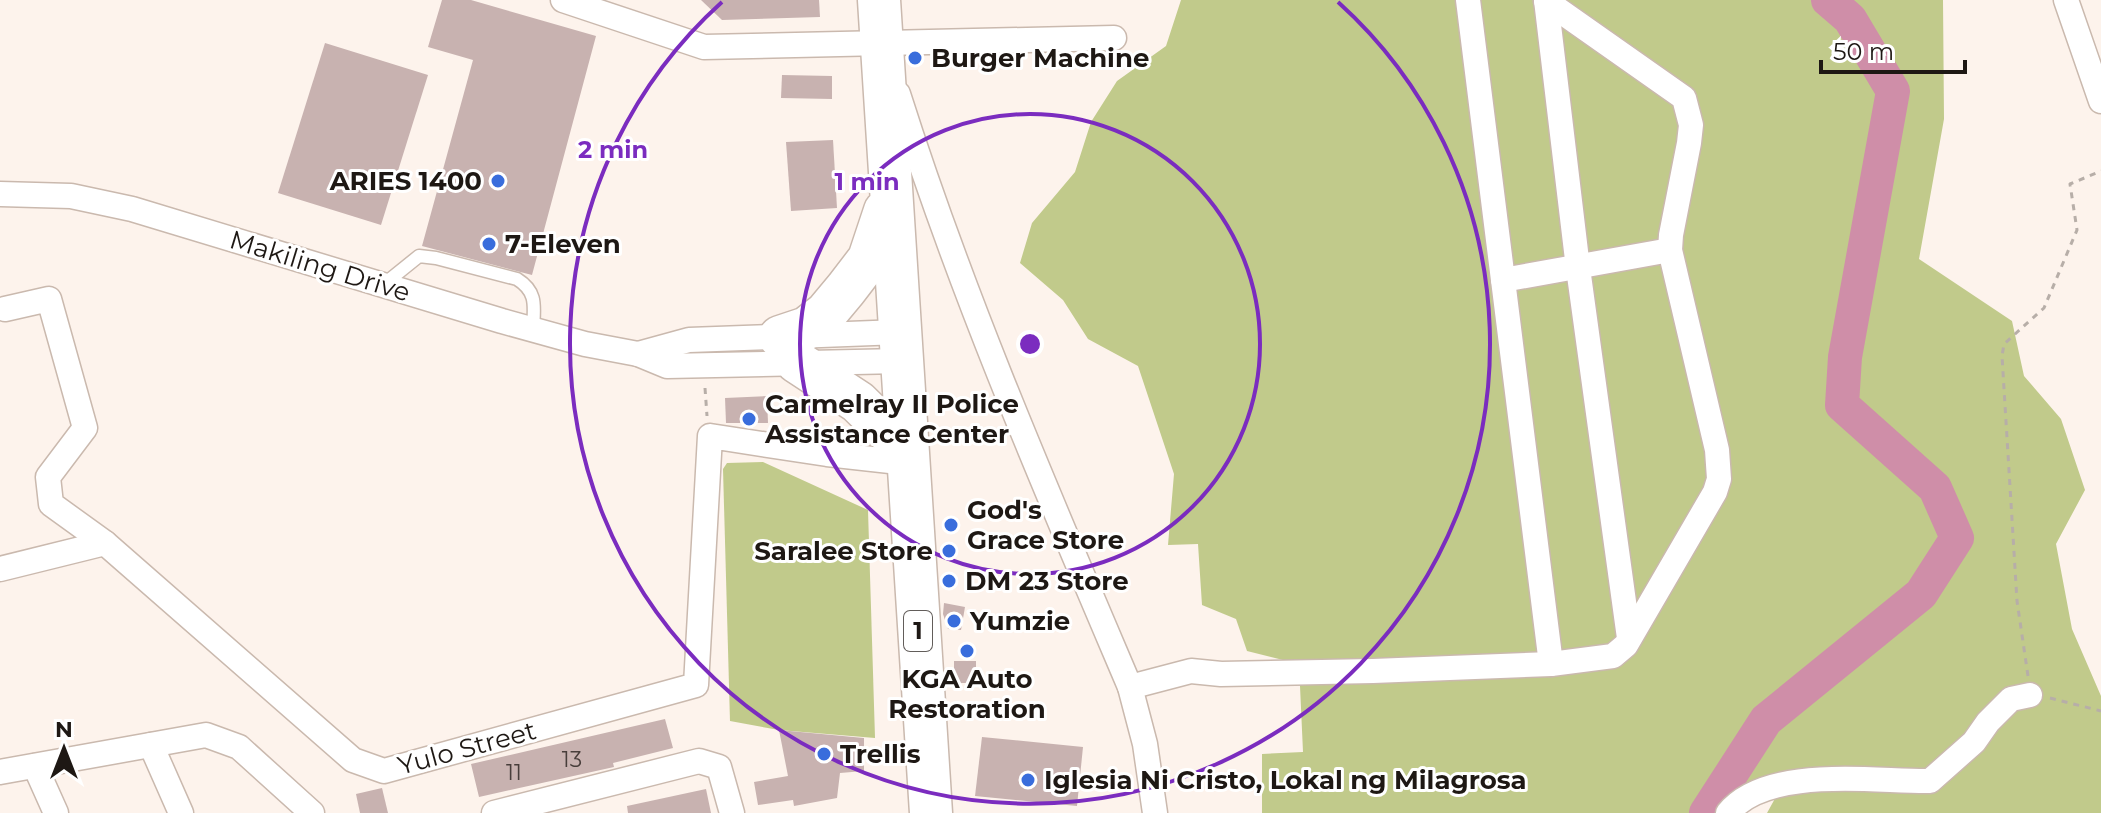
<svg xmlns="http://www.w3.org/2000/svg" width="2101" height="813" font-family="Montserrat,sans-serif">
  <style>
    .green { fill: #c1ca8b }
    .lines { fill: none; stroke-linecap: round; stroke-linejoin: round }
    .river { stroke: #cf8ea8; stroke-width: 34 }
    .building { fill: #c8b2b0 }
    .lane-casing { stroke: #cab9ae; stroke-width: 15 }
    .street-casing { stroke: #cab9ae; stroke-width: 27 }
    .highway-casing { stroke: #cab9ae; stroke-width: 45 }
    .path { stroke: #b7aea8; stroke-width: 3; stroke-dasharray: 6 6; stroke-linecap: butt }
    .lane { stroke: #fff; stroke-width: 12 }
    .street { stroke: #fff; stroke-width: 24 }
    .highway { stroke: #fff; stroke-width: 42 }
    .ring { fill: none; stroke: #7b2cbf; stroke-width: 4 }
    .poi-dot { fill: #396ddc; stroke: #fff; stroke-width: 3 }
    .labels { text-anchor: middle; stroke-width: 6; stroke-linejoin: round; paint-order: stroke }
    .number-label { font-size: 22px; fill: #483e3b }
    .shield { fill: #fff; stroke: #625d5a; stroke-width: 2 }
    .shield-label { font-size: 24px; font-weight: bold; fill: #1e1814 }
    .poi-label { font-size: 26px; font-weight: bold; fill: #1e1814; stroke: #fff; text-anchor: start }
    .street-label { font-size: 26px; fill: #1e1814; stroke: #fff }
    .centre { fill: #7b2cbf; stroke: #fff; stroke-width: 4 }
    .ring-label { font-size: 24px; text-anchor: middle; font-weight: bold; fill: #7b2cbf; stroke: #fff; stroke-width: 6; stroke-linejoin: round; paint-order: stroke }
  </style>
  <rect width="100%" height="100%" fill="#fdf3ec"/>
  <g class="green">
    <polygon points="1181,0 1943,0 1944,119 1919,259 2012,321 2024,376 2061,419 2085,490 2056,544 2072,629 2101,696 2101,813 1767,813 1783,784 1730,813 1262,813 1262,754 1303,752 1299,664 1247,651 1236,619 1202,605 1198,544 1168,545 1174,474 1138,366 1088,339 1063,300 1020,263 1032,223 1075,172 1091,122 1117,81 1166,46"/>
    <polygon points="763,462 868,510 875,738 779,730 730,721 723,469 727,463"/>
  </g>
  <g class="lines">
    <polyline class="river" points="1706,813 1766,720 1921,594 1957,538 1935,488 1842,405 1845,357 1893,91 1850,19 1828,0"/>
  </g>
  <g class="building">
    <polygon points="442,0 471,0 596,36 532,275 422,246 473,60 428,47"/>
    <polygon points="701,0 819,0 820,17 722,20"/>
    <polygon points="325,43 428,75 381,225 278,193"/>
    <polygon points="782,75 832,76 832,99 781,98"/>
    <polygon points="833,140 837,208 791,211 786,142"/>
    <polygon points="767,396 768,423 726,423 725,398"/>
    <polygon points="944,603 965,607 961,630 948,629 943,614"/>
    <rect x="954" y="661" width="22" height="22"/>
    <polygon points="665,719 673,748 613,763 614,767 479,797 471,764"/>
    <polygon points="779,730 864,738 864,771 840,773 837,798 794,806 793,800 758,805 754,782 788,776"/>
    <polygon points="982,737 1083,747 1077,806 975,796"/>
    <polygon points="382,788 388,813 360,813 356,794"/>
    <polygon points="706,789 711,813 628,813 627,806"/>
  </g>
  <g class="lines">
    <g class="lane-casing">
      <path id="lane" d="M383,285l36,-29 17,2 81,21c21,13 17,28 16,50"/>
    </g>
    <g class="street-casing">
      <g id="street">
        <polyline points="563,0 704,47 1114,38"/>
        <polyline points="1468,0 1551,664"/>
        <polyline points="1546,0 1578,268 1629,638"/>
        <polyline points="2066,0 2101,101"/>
        <path d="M898,94c64,202 149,398 232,593l15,57 10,69"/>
        <polyline points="0,194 71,196 132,209 502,321 585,344 638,354 667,366 901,361"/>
        <polyline points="1503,280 1670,250"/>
        <polyline points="5,309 49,299 85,428 48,477 51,504 105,543 353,760 384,771 696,685 710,436 827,454 908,463"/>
        <polyline points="638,354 689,340 900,332"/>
        <polyline points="0,569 105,543"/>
        <polyline points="1130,687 1191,671 1221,674 1373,671 1551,664 1613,656 1626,645 1715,492 1719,479 1717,450 1670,250 1671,235 1689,143 1691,125 1684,98 1546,1"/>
        <polyline points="151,745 181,813"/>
        <polyline points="35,766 56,813"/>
        <polyline points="0,772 206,735 239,747 312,813"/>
        <polyline points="494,813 699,761 719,767 732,813"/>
        <path d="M1728,813c39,-48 146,-31 202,-32l44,-39 14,-20 23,-23 19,-4"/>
      </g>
    </g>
    <g class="highway-casing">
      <g id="highway">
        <polyline points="879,0 931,813"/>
        <polyline points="780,337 807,328 826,313 846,289 869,259 885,211"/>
        <polyline points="797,362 858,402 907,450"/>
      </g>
    </g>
    <g class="path">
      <polyline points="705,388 707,416"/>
      <polyline points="2028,676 2017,601 2002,356 2004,344 2044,308 2077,230 2070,184 2101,171"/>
      <polyline points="2050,698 2101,711"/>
    </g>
    <use href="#lane" class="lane"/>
    <use href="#street" class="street"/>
    <use href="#highway" class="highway"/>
  </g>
  <g class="ring">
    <circle cx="1030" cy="344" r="230"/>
    <path d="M1338 2A460 460 0 1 1 722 2"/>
  </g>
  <g class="poi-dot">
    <circle cx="915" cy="58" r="8"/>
    <circle cx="498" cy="181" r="8"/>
    <circle cx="489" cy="244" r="8"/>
    <circle cx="749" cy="419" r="8"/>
    <circle cx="951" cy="525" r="8"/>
    <circle cx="949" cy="551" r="8"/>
    <circle cx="949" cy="581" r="8"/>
    <circle cx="954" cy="621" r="8"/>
    <circle cx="967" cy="651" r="8"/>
    <circle cx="824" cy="754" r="8"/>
    <circle cx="1028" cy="780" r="8"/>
  </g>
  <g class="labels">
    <g class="number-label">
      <text x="572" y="767">13</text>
      <text x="514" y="780">11</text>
    </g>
    <rect class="shield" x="904" y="611" width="28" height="40" rx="6"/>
    <g class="shield-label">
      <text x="918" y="639">1</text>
    </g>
    <g class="poi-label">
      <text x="931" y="67">Burger Machine</text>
      <text x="482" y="190" text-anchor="end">ARIES 1400</text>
      <text x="505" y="253">7-Eleven</text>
      <text x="765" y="413">Carmelray II Police<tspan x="765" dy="30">Assistance Center</tspan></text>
      <text x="967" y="519">God's<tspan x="967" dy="30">Grace Store</tspan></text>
      <text x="933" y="560" text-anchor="end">Saralee Store</text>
      <text x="965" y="590">DM 23 Store</text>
      <text x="970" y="630">Yumzie</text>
      <text x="967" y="688" text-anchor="middle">KGA Auto<tspan x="967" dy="30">Restoration</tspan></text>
      <text x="840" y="763">Trellis</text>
      <text x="1044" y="789">Iglesia Ni Cristo, Lokal ng Milagrosa</text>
    </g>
    <g class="street-label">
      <text transform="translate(320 266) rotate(17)" y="9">Makiling Drive</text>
      <text transform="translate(467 748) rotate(-15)" y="9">Yulo Street</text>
    </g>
  </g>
  <circle cx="1030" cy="344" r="12" class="centre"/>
  <g class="ring-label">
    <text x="613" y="158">2 min</text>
    <text x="867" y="190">1 min</text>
  </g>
  <g transform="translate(64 749)" stroke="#ffffff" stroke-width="6" paint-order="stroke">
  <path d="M0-6L14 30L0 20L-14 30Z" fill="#1e1814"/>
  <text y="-12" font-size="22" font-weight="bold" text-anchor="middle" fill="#1e1814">N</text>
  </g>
  <path d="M1821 60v12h144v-12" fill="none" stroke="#1e1814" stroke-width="4"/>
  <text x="1833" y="60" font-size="24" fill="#1e1814" stroke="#ffffff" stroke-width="6" paint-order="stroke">50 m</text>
</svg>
